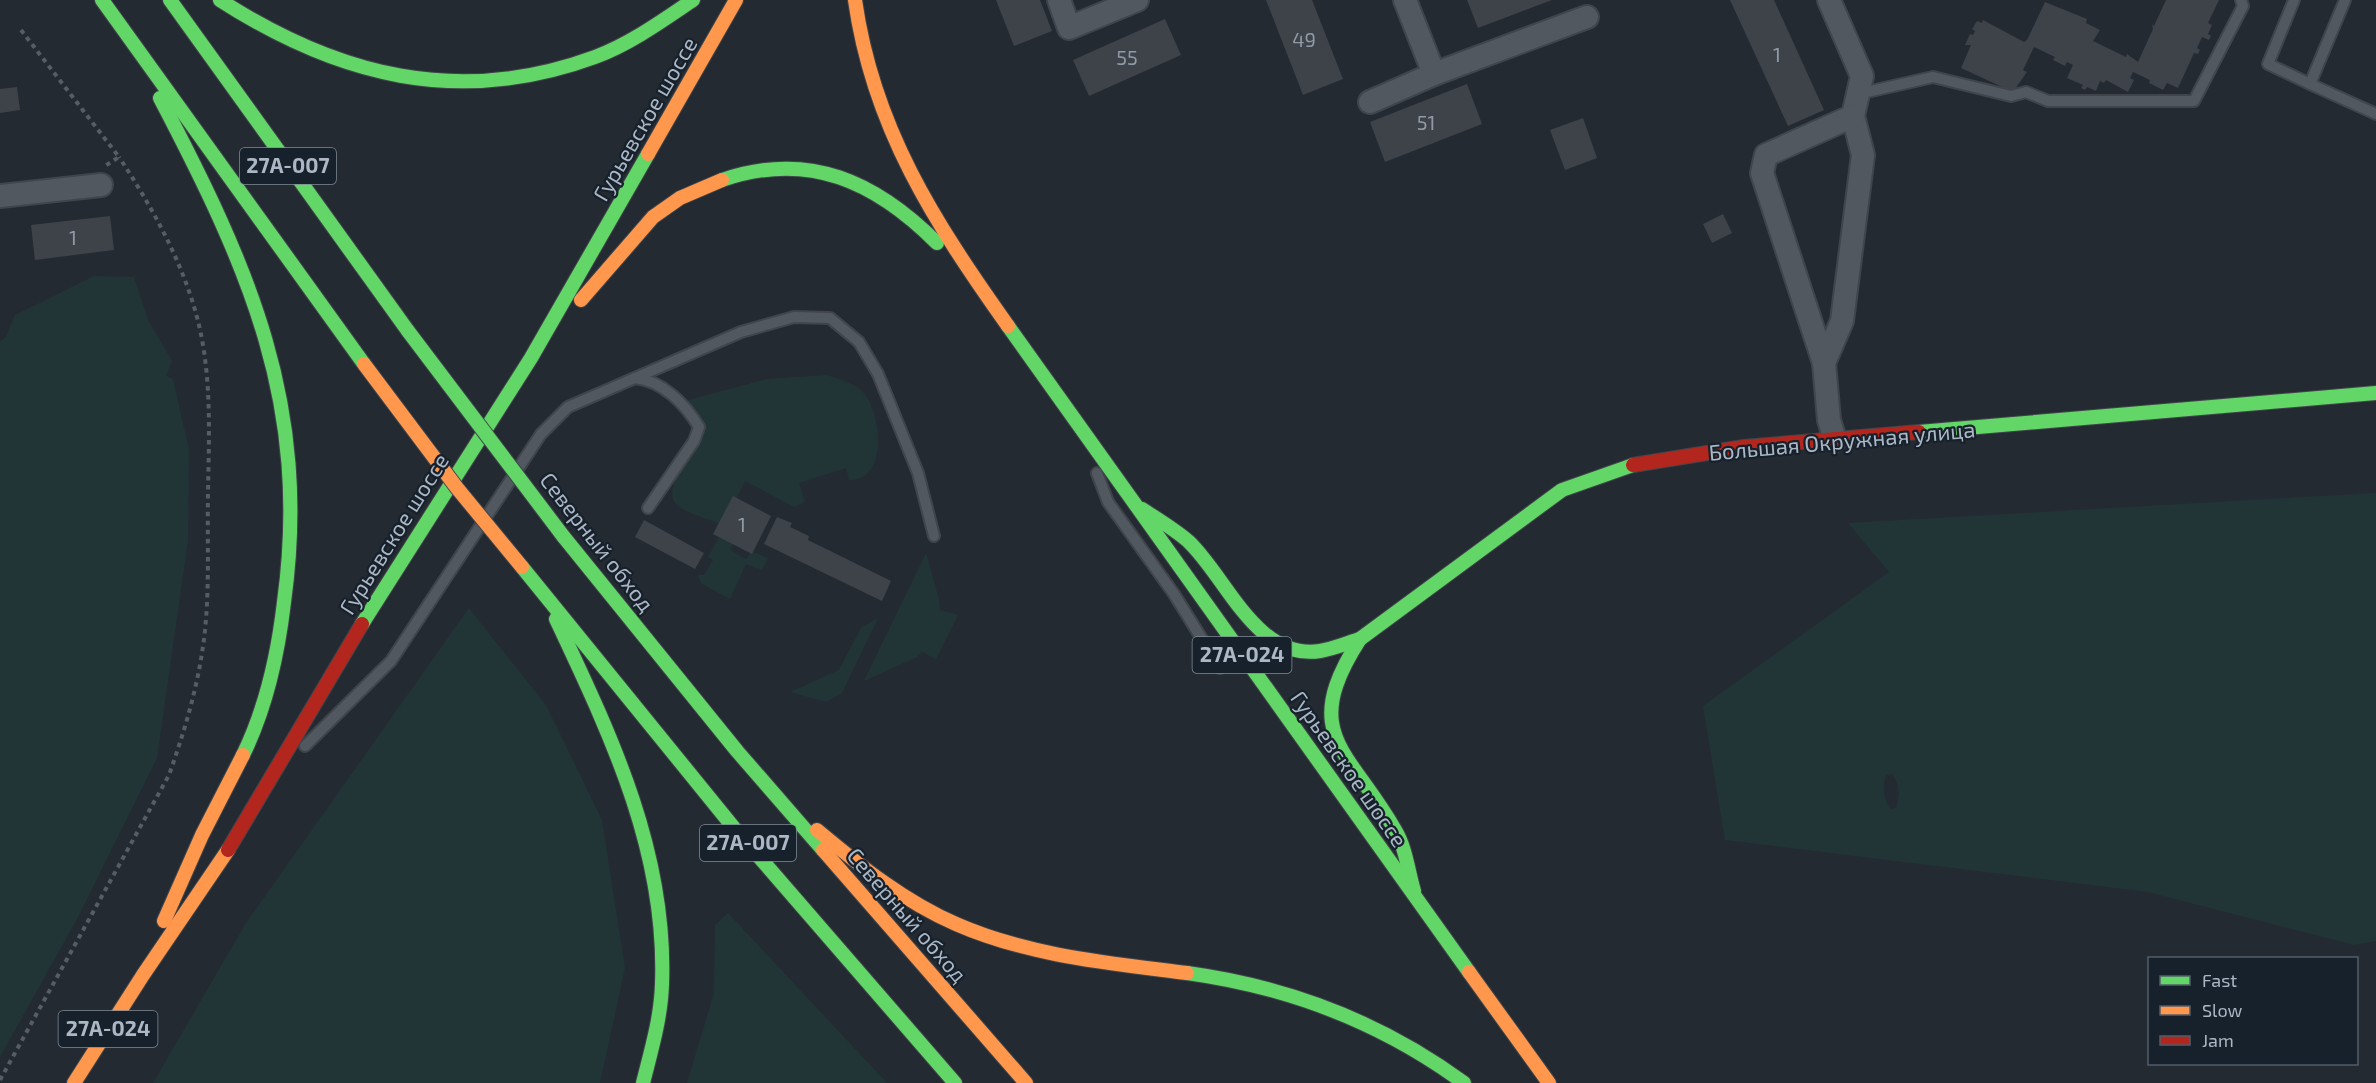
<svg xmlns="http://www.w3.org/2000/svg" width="2376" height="1083" font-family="'Exo 2',sans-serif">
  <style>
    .green { fill: #213537; fill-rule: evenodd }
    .building { fill: #3e434a }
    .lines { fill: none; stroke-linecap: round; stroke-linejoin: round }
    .lane-casing { stroke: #40454b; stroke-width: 14 }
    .street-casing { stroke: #40454b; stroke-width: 26 }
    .fast-casing { stroke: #40454b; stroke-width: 16 }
    .slow-casing { stroke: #40454b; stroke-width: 16 }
    .jam-casing { stroke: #40454b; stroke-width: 16 }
    .path { stroke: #565d64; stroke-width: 4; stroke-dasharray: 4.5 4.5; stroke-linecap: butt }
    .lane { stroke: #525860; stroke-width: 10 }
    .street { stroke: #525860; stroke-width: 22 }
    .fast { stroke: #63d668; stroke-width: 14 }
    .slow { stroke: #ff974d; stroke-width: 14 }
    .jam { stroke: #b3261e; stroke-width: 14 }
    .fast-bridge-casing { stroke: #40464e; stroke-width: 16; stroke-linecap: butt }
    .slow-bridge-casing { stroke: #40464e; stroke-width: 16; stroke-linecap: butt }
    .fast-bridge { stroke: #63d668; stroke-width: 14 }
    .slow-bridge { stroke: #ff974d; stroke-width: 14 }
    .labels { text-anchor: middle; stroke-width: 4.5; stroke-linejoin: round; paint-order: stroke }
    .number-label { font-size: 20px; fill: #909aa6 }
    .shield { fill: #17212c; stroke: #7f8a97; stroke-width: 1.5 }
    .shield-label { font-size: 21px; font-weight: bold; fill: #abb7c5 }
    .street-label { font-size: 22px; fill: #abb7c5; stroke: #17212c }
  </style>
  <rect width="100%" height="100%" fill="#242a31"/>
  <g class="green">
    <polygon points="94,276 134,277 148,320 172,361 166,376 173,379 189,450 188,540 157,758 78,917 0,1057 0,342 6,337 15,315"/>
    <path d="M827,375c10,4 27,8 35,16 20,20 27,90 -13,89l-3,-12 -47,15 6,19 -11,5 -49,-26 -22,44c-13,-6 -37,-11 -47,-21 -14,-15 15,-53 26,-65l-21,-37 86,-23z"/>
    <path d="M2376,493v448l-22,4 -206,-53 -423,-52 -22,-134 186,-134 -41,-49zM1892,774c8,11 8,21 4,34l-6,1c-7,-12 -8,-21 -4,-34z"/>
    <polygon points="720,535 734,543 730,550 746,559 751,551 768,558 762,570 746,564 730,599 702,584 698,577 699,575 704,575 713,560 708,557"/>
    <polygon points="926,553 939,599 940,610 958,615 936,659 922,652 917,657 864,681"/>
    <polygon points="469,608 546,705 602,820 625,968 600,1083 153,1083 246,923"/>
    <polygon points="878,618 842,693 826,702 790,692 839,670 861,628"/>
    <polygon points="728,913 887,1083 687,1083 714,993 715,925"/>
  </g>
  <g class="building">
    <polygon points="996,0 1040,0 1052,31 1014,46"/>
    <polygon points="1266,0 1312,0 1343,79 1303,95"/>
    <polygon points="1467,0 1552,0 1478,28"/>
    <polygon points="1730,0 1774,0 1824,110 1788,126"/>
    <polygon points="2166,0 2219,0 2208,23 2212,25 2208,34 2211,36 2209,40 2202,37 2197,48 2200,50 2198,54 2194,53 2178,88 2167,83 2163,90 2149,83 2150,80 2133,72 2130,78 2134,80 2128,92 2106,80 2104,83 2100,81 2096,91 2087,87 2085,90 2081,88 2083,85 2067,78 2073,65 2067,62 2065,66 2053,60 2055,57 2034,47 2023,70 2027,72 2013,92 1961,68 1971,45 1965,45 1970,34 1973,35 1975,31 1972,29 1977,21 1982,23 1983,20 2024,42 2027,40 2045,2 2087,19 2086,23 2100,30 2093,41 2126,57 2127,54 2138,62 2153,29 2152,24 2154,26"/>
    <polygon points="1165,19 1181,55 1089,96 1073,60"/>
    <polygon points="1467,84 1482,124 1385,162 1370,122"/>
    <polygon points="17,87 20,110 0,113 0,89"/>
    <polygon points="1583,118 1597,158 1565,170 1550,130"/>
    <polygon points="1723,214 1732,233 1712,243 1703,224"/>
    <polygon points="110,216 114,250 35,260 31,225"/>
    <polygon points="733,496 771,516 752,554 713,534"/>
    <polygon points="777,517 792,523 790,527 809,536 808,540 891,581 882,601 764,544"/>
    <polygon points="644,520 704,553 695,569 635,537"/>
  </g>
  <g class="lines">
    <g class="lane-casing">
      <g id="lane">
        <polyline points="2294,0 2268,64 2310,84"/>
        <polyline points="2345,0 2310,84 2376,114"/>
        <polyline points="1858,94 1933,77 2011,96 2026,92 2048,101 2194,101 2243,6 2241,0"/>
        <path d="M635,378c28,3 50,26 64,49l-5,14 -46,67"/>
        <polyline points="1097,473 1108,502 1174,594 1220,668"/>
        <polyline points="305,746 391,661 541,434 568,407 741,332 794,317 830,318 859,342 878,374 918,473 934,536"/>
      </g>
    </g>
    <g class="street-casing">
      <g id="street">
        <polyline points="1059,0 1069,28 1137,0"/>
        <polyline points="1405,0 1434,74"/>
        <polyline points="1370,102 1434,74 1587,17"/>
        <polyline points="0,196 101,185"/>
        <polyline points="1824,363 1842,321 1863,155 1853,116 1862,76 1829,0"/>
        <polyline points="1835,440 1829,420 1824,363 1762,173 1766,155 1853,116"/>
      </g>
    </g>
    <g class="fast-casing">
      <g id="fast">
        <polyline points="102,0 364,364"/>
        <polyline points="170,0 408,331"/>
        <path d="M220,0c118,76 239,107 375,57 35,-13 67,-36 98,-57"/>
        <path d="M160,98c89,170 151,307 124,504 -6,52 -18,106 -41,153"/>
        <path d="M722,180c87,-30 154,2 215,63"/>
        <polyline points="1008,326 1469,972"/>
        <polyline points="1919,432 2376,393"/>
        <path d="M1142,509c15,10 32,20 46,32 38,35 68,120 132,110 13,-2 27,-8 40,-12"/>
        <polyline points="563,536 737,751 823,850"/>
        <polyline points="522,567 734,828 955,1083"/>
        <path d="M556,619c55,117 111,233 106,365 -1,34 -11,67 -19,99"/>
        <polyline points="362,624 531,358 648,154"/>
        <path d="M1414,891c-6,-20 -8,-43 -19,-61 -46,-81 -97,-95 -35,-191l202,-149 71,-25"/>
        <path d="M1187,973c102,14 194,49 277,110"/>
      </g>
    </g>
    <g class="slow-casing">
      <g id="slow">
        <path d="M855,0c18,128 80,223 153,326"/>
        <polyline points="648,154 736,0"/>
        <polyline points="581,300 653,217 680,198 722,180"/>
        <path d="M817,830c43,36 88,72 139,94 73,32 153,39 231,49"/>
        <polyline points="823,850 1026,1083"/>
        <polyline points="164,921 202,835 243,755"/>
        <polyline points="1469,972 1549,1083"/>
        <polyline points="74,1083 143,975 228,850"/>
      </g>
    </g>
    <g class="jam-casing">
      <g id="jam">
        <polyline points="1633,465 1744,447 1919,432"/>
        <polyline points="228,850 362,624"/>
      </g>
    </g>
    <g class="path">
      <polyline points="21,30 119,157 105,166"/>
      <path d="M0,1080l169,-305c16,-45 29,-89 35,-136 6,-48 3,-98 4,-146 1,-57 4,-116 -10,-172 -15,-59 -46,-114 -79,-164"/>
    </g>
    <use href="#lane" class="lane"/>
    <use href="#street" class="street"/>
    <use href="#fast" class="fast"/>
    <use href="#slow" class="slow"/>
    <use href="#jam" class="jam"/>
    <g class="fast-bridge-casing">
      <polyline id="fast-bridge" points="408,331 563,536"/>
    </g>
    <g class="slow-bridge-casing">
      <polyline id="slow-bridge" points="364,364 457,488 522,567"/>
    </g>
    <use href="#fast-bridge" class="fast-bridge"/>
    <use href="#slow-bridge" class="slow-bridge"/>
  </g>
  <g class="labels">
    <g class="number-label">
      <text x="1304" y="47">49</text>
      <text x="1777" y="62">1</text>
      <text x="1127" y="65">55</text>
      <text x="1426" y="130">51</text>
      <text x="73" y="245">1</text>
      <text x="742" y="532">1</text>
    </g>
    <g class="shield">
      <rect x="240" y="148" width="96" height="36" rx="4.5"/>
      <rect x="1192.5" y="637" width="99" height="36" rx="4.5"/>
      <rect x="700" y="825" width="96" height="36" rx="4.5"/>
      <rect x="58.5" y="1011" width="99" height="36" rx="4.5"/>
    </g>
    <g class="shield-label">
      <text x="288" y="173">27А-007</text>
      <text x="1242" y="662">27А-024</text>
      <text x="748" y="850">27А-007</text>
      <text x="108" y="1036">27А-024</text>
    </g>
    <g class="street-label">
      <text transform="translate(645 119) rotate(-60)" y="8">Гурьевское шоссе</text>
      <text transform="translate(1842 441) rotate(-5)" y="8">Большая Окружная улица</text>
      <text transform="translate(394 534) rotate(-58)" y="8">Гурьевское шоссе</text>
      <text transform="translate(597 542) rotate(52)" y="8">Северный обход</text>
      <text transform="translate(1349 769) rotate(55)" y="8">Гурьевское шоссе</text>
      <text transform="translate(907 915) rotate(49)" y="8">Северный обход</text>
    </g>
  </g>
  <rect x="2148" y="957" width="210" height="108" fill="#17212c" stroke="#525d69" stroke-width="1.5"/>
  <rect x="2160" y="976" width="30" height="9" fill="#63d668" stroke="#525d69" stroke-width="1.5"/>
  <text x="2202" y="987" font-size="18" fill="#abb7c5">Fast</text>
  <rect x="2160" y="1006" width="30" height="9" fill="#ff974d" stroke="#525d69" stroke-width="1.5"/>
  <text x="2202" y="1017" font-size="18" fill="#abb7c5">Slow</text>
  <rect x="2160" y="1036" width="30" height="9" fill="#b3261e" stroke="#525d69" stroke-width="1.5"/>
  <text x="2202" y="1047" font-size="18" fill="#abb7c5">Jam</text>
</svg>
